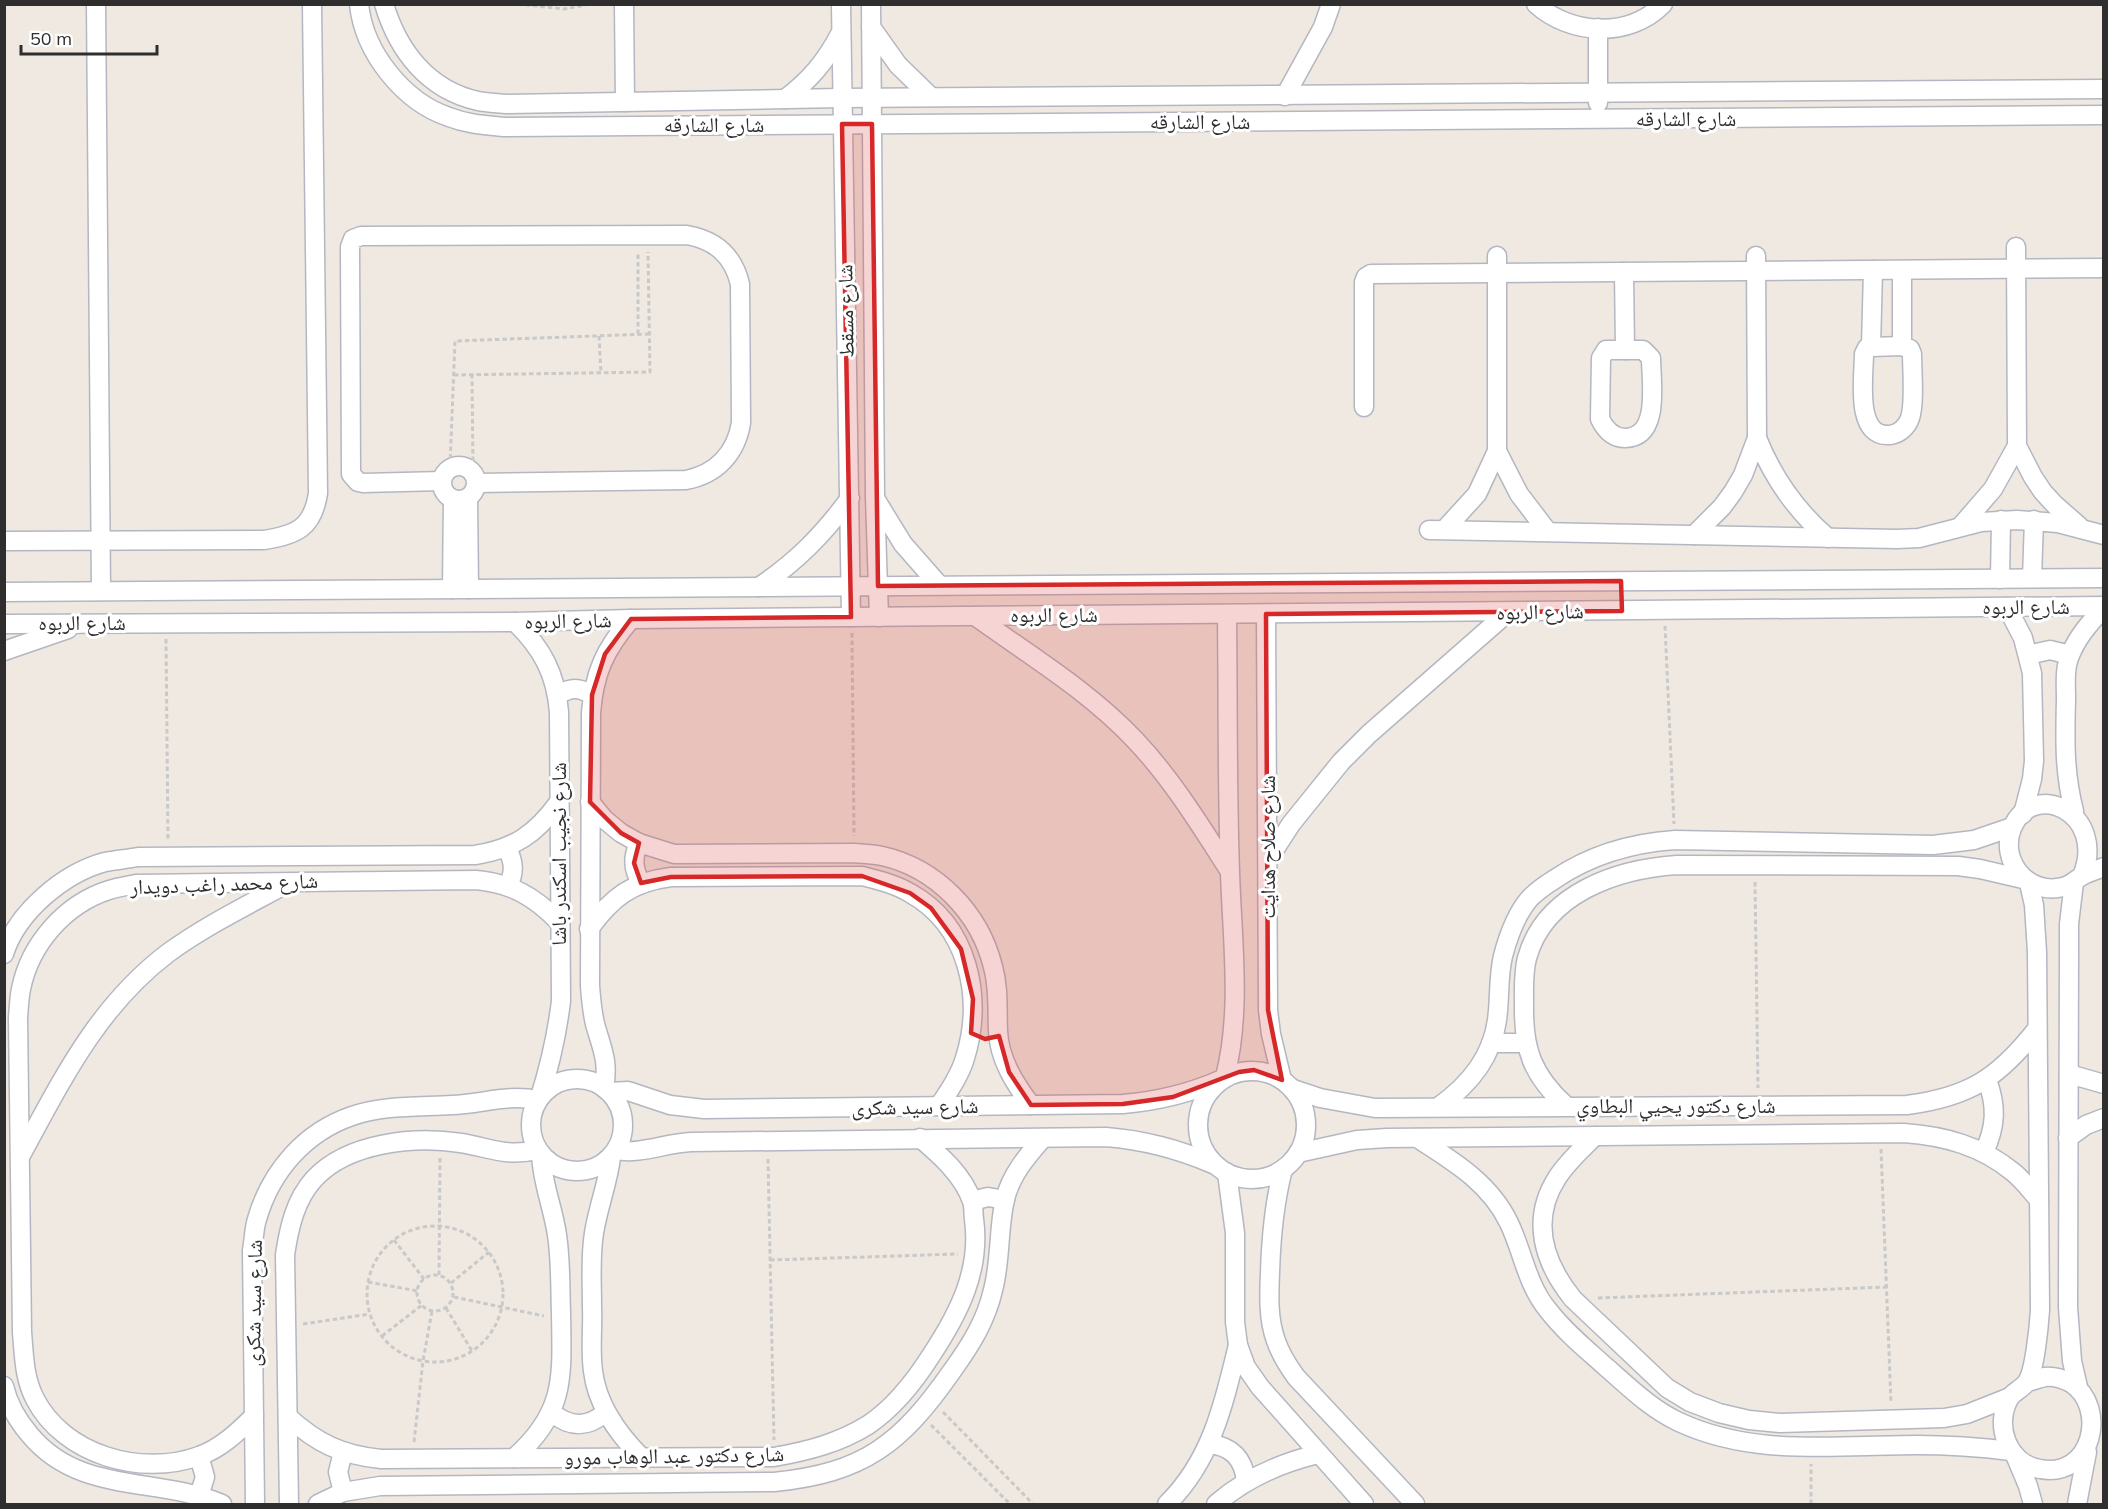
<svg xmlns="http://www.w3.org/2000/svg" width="2108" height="1509" font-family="Mulish,'Noto Naskh Arabic',sans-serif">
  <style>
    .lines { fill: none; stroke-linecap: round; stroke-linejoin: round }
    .minor-casing { stroke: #b4b7c1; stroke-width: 21 }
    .path { stroke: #c9c9c9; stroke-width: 3; stroke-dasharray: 4.5 3; stroke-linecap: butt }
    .minor { stroke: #fff; stroke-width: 18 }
    .marked { fill: #d62828; fill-opacity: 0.2; stroke: #d62828; stroke-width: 4.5; stroke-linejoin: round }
    .labels { text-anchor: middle; stroke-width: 6; stroke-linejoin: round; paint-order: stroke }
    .street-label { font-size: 21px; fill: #2e2e2e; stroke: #fff }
  </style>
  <rect width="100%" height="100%" fill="#efe9e1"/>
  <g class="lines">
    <g class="minor-casing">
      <g id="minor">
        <polyline points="96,4 101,591"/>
        <path d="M359,4c5,49 45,98 90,113 18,7 36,8 55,10l1600,-12"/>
        <path d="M384,4c14,47 44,86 94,97 9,2 19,2 29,3l335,-6 1262,-9"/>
        <polyline points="624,4 625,102"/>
        <polyline points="841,4 851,617"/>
        <polyline points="871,4 875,498 879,617"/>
        <path d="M1536,4c34,31 93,35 127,0"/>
        <polyline points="871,27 898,65 931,97"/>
        <polyline points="1285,96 1323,27 1331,4"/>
        <path d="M785,99c25,-19 41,-38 55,-65"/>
        <polyline points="1598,103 1598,28"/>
        <polyline points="2016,247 2017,446 2033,477 2043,492 2055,505 2079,526"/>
        <polyline points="1902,270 1902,346"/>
        <polyline points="1624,272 1625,350"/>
        <path d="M1902,346l8,3 2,5c0,16 3,49 -2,64 -3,9 -11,16 -20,17 -36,3 -26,-59 -26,-81l3,-6 4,-1z"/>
        <polyline points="1871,347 1873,270"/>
        <path d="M1606,350h37l8,8c0,24 10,79 -26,80 -12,0 -20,-9 -25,-19l1,-61z"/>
        <polyline points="1364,407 1364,282 1366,277 1371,274 2104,268"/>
        <path d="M1757,438c16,40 38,72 71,100"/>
        <polyline points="1497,451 1519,494 1548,532"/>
        <circle cx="459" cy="483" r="17"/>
        <path d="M442,481l-79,2 -5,-1 -7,-8 -1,-227 3,-8 8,-3 326,-1c28,5 46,20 53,49l1,139c-5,30 -24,51 -55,57l-209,3"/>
        <polyline points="468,498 469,589"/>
        <polyline points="876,500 903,544 939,585"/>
        <polyline points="1961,526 1993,489 2017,446"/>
        <polyline points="1445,529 1477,494 1497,451 1497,256"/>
        <polyline points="1429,530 1897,539 1919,538 1981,522 2017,520 2058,523 2104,535"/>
        <polyline points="1694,535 1722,507 1733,492 1743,475 1757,438 1756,256"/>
        <path d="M4,541l260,-1c32,-5 49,-12 54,-47l-6,-489"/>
        <polyline points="2032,578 2034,520"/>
        <polyline points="2000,579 2001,520"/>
        <path d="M759,587c38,-26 64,-52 91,-89"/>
        <polyline points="452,589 453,499"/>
        <polyline points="4,592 2104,578"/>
        <polyline points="2007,607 2023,638 2032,673 2034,761 2032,779 2023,814"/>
        <polyline points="1266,614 1268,1010 1271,1034 1282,1080"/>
        <path d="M975,616c54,39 114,75 160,124 37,39 65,85 94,130"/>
        <path d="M515,622c27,26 41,52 44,90l2,289c-4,33 -11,64 -21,96"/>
        <polyline points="4,624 515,622 631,619 2104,606"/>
        <polyline points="4,651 68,629"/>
        <polyline points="2028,655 2050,650 2070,655"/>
        <path d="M558,695c13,-8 21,-8 34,0"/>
        <path d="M590,802l14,17 17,14 18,10 35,11 180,-1c9,1 19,1 28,3 54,12 98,57 111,111 6,21 4,42 5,64 1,28 17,53 33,74"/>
        <path d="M2074,811c-10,-39 -9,-72 -8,-112 0,-15 -2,-32 5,-46 7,-17 20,-32 33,-45"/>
        <path d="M639,843c-7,15 -6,26 2,40"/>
        <path d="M507,848c7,14 8,24 1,38"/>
        <polyline points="1269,858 1291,824 1341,762 1369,734 1507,613"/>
        <path d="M2082,876c26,-63 -49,-98 -70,-48 -13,33 16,68 51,59 8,-2 12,-7 19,-11 6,-4 15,-6 22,-9"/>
        <polyline points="2074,882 2069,924 2069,952 2068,1307 2072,1361 2078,1387"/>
        <path d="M589,929c23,-32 43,-47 82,-52l191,-1c16,4 33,8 48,17 58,32 74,104 55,165 -5,17 -16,33 -26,48"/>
        <path d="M4,954c13,-42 60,-81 101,-92 11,-2 22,-3 33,-5l337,-2c39,-6 61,-21 84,-53"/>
        <polyline points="1491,1043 1525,1043"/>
        <circle cx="1252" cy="1125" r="54"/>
        <polyline points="2069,1074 2104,1084"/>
        <path d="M1225,1077c17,-67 7,-137 5,-205 -3,-86 -2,-172 -3,-257"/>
        <circle cx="577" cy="1125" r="46"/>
        <path d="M604,1088c5,-27 -2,-39 -9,-64 -3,-13 -4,-25 -5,-38l1,-273c3,-40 14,-64 40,-94"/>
        <path d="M1293,1089l27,9 55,10 532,-3c62,-8 91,-27 129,-75"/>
        <path d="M609,1092l19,-1 42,14 34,4 419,-5c35,-3 65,-10 97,-24"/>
        <path d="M1566,1106c-34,-31 -43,-57 -42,-102 0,-15 -1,-31 3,-46 18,-65 90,-89 150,-93l281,1 22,3 43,10"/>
        <path d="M1438,1107c30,-21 54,-49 59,-87 3,-21 1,-43 6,-64 5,-19 13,-42 27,-58 7,-7 17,-14 25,-19 37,-25 76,-36 120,-39l258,5 41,-5 38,-13"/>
        <path d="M1595,1136c-13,13 -28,26 -38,42 -27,42 -13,85 16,121l94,89 23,14 29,11 30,7 31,3 164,-5 23,-4 43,-17"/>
        <path d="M1417,1138c36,23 73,45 92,85 14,29 18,62 39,87 17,22 38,39 58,57 23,20 45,42 73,55 75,35 157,23 237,23 32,0 63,2 95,6"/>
        <polyline points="2068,1138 2086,1125 2104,1118"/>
        <path d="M616,1150c24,5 50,-7 75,-8l415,-5c38,3 72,12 107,27"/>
        <path d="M1984,1152c12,-25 13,-46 3,-72"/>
        <path d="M1298,1153l59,-13 30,-2 517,-5c41,3 77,13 109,39 10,8 18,19 26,28"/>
        <path d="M21,1155c41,-75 76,-148 147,-202 37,-27 78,-47 118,-69"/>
        <path d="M611,1157c-3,26 -13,50 -17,76 -4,24 -2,49 -2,74 1,21 -2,43 1,64 4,34 25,63 49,87"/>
        <path d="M1283,1169c-9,35 -12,68 -13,104 -1,23 -2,46 6,68 5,14 12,25 20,36l119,127"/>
        <polyline points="1227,1173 1235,1233 1235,1322 1238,1345 1246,1367 1260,1387 1364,1504"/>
        <polyline points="972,1201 988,1197 1005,1200"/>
        <path d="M2027,1382c6,-1 12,-4 18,-5 9,-1 18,2 26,6 37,24 22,96 -31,86 -32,-5 -47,-44 -30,-72 5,-6 13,-9 17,-15 8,-12 12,-57 13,-72l-3,-358 -3,-47 -5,-22"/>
        <path d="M4,1386c4,18 14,35 26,49 50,60 126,41 192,69"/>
        <path d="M551,1412c19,16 37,16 55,0"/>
        <path d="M254,1416c-16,16 -34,33 -55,40 -58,21 -135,-1 -164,-57 -11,-21 -11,-44 -13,-67l-4,-315c1,-9 1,-19 3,-28 9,-45 44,-85 88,-99 9,-3 18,-4 27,-6l340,-4c35,3 59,17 83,42"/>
        <path d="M288,1417c29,26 53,38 93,42l393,-2c34,-6 65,-14 94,-32 27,-18 47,-44 64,-71 27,-41 49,-84 42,-135 -1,-6 0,-13 -2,-18 -9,-26 -32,-46 -52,-63"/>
        <path d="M1209,1444c23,2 35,15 37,38"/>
        <polyline points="343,1452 338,1472 343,1492"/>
        <polyline points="2015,1455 2028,1486 2033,1504"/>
        <path d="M514,1458c52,-46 48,-81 47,-145 -1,-26 0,-52 -4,-78 -4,-28 -15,-52 -16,-81"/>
        <polyline points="199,1496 205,1477 199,1456"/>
        <path d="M255,1504l-3,-254c2,-10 2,-22 5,-31 14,-48 48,-87 95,-103 31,-11 68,-9 100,-11 29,-1 56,-11 85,-5"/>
        <path d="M289,1504l-4,-249c4,-27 10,-55 29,-76 34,-37 101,-43 147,-36 30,5 44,14 77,7"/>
        <path d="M318,1504l25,-12 37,-6 394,-4c90,-9 127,-38 178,-111 18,-25 34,-50 41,-81 8,-30 5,-61 12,-91 6,-24 22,-43 38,-61"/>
        <path d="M1167,1504c44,-43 57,-100 71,-159"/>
        <path d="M1216,1504c30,-26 64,-41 102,-50"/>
        <polyline points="2077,1504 2087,1452"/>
      </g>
    </g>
    <g class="path">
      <polyline points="518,4 564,9 591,4"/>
      <polyline points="638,334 638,252"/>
      <polyline points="599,336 601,373"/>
      <polyline points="472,374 473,467"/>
      <polyline points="454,375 650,372 648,252"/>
      <polyline points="450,466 455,341 649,334"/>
      <polyline points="1665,626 1674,824"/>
      <polyline points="852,633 854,836"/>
      <polyline points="166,639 168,840"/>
      <polyline points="1755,882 1758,1088"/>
      <polyline points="1881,1149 1891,1403"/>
      <polyline points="768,1159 774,1440"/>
      <circle cx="435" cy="1294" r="68"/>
      <polyline points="394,1240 424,1279"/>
      <polyline points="770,1260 958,1254"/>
      <polyline points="439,1275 440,1157"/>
      <circle cx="435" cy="1293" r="18"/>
      <polyline points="368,1282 418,1291"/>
      <polyline points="451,1283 489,1252"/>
      <polyline points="454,1297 544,1316"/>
      <polyline points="1598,1298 1887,1287"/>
      <polyline points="446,1308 472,1351"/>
      <polyline points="303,1324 370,1314"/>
      <polyline points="382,1336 422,1305"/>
      <polyline points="943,1412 1033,1504"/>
      <polyline points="931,1425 1010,1504"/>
      <polyline points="414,1442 423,1361 432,1311"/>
      <polyline points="1811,1504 1811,1464"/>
    </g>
    <use href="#minor" class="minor"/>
  </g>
  <path class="marked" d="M842,124h30l6,462 743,-5 1,30 -356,3 2,396 14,70 -28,-10 -15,2 -66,25 -50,7 -92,1 -22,-33 -10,-36 -14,3 -14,-6 2,-34 -12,-50 -30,-41 -21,-15 -48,-17 -191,1 -30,6 -7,-20 5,-20 -18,-10 -31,-31 2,-107 13,-41 26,-35 220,-2z"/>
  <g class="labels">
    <g class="street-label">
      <text x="1686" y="126">شارع الشارقه</text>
      <text x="1200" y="129">شارع الشارقه</text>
      <text x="714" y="132">شارع الشارقه</text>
      <text transform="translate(846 311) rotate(-91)" y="7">شارع مسقط</text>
      <text x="2026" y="614">شارع الربوه</text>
      <text transform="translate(1540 612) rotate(-1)" y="7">شارع الربوه</text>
      <text x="1054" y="622">شارع الربوه</text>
      <text transform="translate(568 621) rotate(-1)" y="7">شارع الربوه</text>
      <text x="82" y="630">شارع الربوه</text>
      <text transform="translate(1268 847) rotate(-90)" y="7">شارع صلاح هدايت</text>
      <text transform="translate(559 854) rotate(-90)" y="7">شارع نجيب اسكندر باشا</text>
      <text transform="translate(224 884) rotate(-2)" y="7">شارع محمد راغب دويدار</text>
      <text x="1676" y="1113">شارع دكتور يحيي البطاوي</text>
      <text transform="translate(915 1107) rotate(-1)" y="7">شارع سيد شكرى</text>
      <text transform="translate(254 1303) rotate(-89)" y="7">شارع سيد شكرى</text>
      <text transform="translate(674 1456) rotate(-1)" y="7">شارع دكتور عبد الوهاب مورو</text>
    </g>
  </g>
  <rect width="2108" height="1509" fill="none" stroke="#2e2e2e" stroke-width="12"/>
  <path d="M21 45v9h136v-9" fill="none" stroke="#2e2e2e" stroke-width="3"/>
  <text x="30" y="45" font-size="18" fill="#2e2e2e" stroke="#ffffff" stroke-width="4.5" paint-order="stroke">50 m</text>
</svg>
